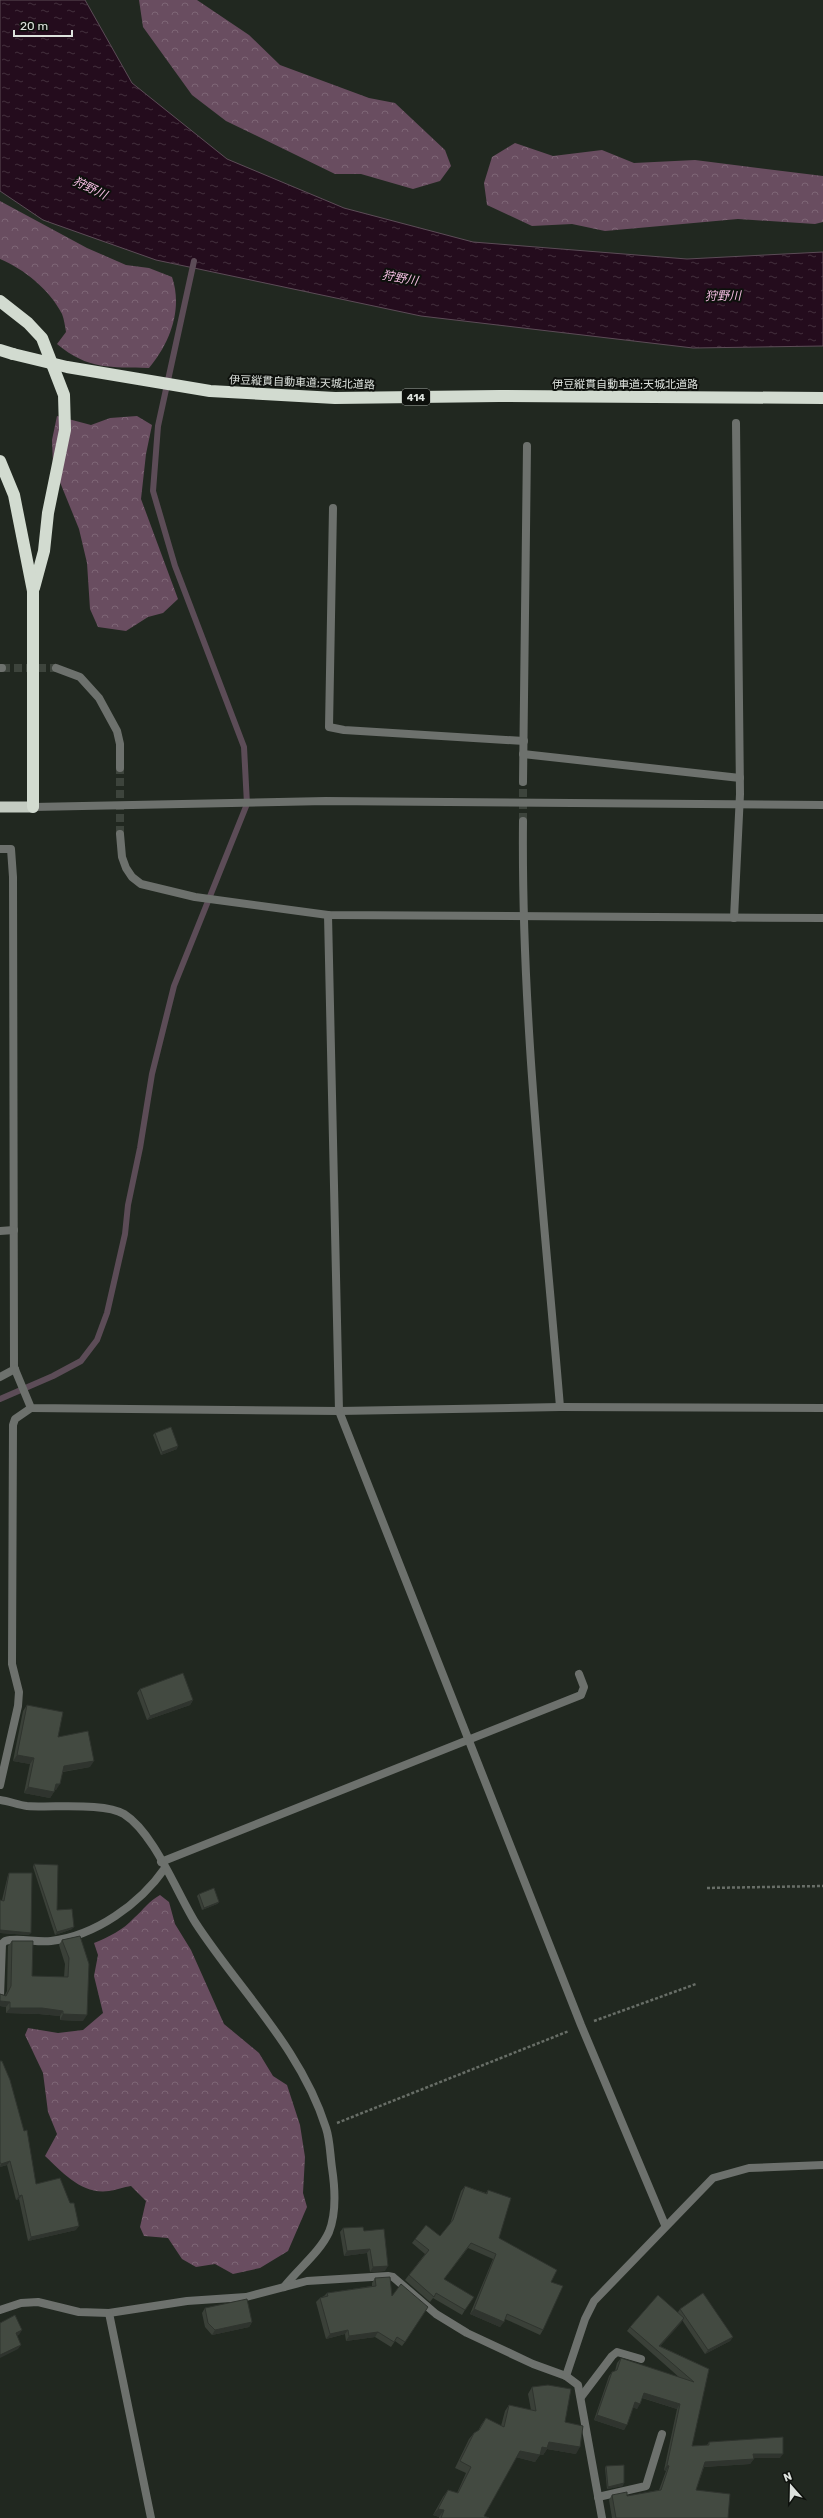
<svg xmlns="http://www.w3.org/2000/svg" width="823" height="2518" font-family="Rubik,'Noto Sans JP',sans-serif">
  <style>
    .forest { fill: url(#forest-crowns) }
    .water { fill: url(#water-ripples); stroke: #5c4c57 }
    .lines { fill: none; stroke-linecap: round; stroke-linejoin: round }
    .stream { stroke: #5c4c57; stroke-width: 6 }
    .minor-tunnel { stroke: #3d443c; stroke-width: 8; stroke-dasharray: 8 4; stroke-linecap: butt }
    .path { stroke: #686e67; stroke-width: 2.5; stroke-dasharray: 3 2; stroke-linecap: butt }
    .service { stroke: #6d716d; stroke-width: 8 }
    .minor { stroke: #6d716d; stroke-width: 8 }
    .tertiary { stroke: #6d716d; stroke-width: 8 }
    .trunk { stroke: #c4ccc2; stroke-width: 11 }
    .motorway { stroke: #d2dbd0; stroke-width: 12 }
    .motorway-bridge { stroke: #d2dbd0; stroke-width: 12 }
    .wall { fill: #3a4038 }
    .shaded-wall { fill: #2f342e }
    .building { fill: #434a41; stroke: #2f342e }
    .labels { text-anchor: middle; stroke-width: 4; stroke-linejoin: round; paint-order: stroke }
    .shield { fill: #0d100c; stroke: #9fa39e; stroke-width: 1 }
    .shield-label { font-size: 10px; font-weight: bold; fill: #dde2dd }
    .street-label { font-size: 11px; fill: #dde2dd; stroke: #0d100c }
    .water-label { font-size: 12px; font-style: italic; fill: #f5bee3; stroke: #0d100c }
  </style>
  <defs>
    <pattern id="forest-crowns" width="20" height="18" patternUnits="userSpaceOnUse"><rect width="20" height="18" fill="#694d60"/><path d="M2 6a3 3 0 1 1 6 0M12 15a3 3 0 1 1 6 0" fill="none" stroke="#7e6676"/></pattern>
    <pattern id="water-ripples" width="26" height="14" patternUnits="userSpaceOnUse"><rect width="26" height="14" fill="#240c1d"/><path d="M2 4q2-2 4 0t4 0M15 11q2-2 4 0t4 0" fill="none" stroke="#432f3d"/></pattern>
  </defs>
  <rect width="100%" height="100%" fill="#212820"/>
  <g class="forest">
    <polygon points="139,0 197,0 249,35 280,65 369,98 395,103 445,150 451,166 440,181 413,189 361,174 335,174 226,121 192,95 143,27"/>
    <polygon points="515,143 553,156 602,150 634,163 695,160 823,176 823,222 815,224 738,219 605,231 572,224 532,226 487,205 484,183 492,157"/>
    <path d="M0,201l87,47 39,17 23,3 23,9c11,32 -2,66 -23,91 -38,-1 -61,2 -92,-24l9,-12c-1,-6 -2,-13 -4,-18 -12,-24 -38,-45 -62,-55z"/>
    <polygon points="57,416 91,425 110,418 137,416 152,425 146,454 141,499 178,599 163,613 148,617 126,631 98,627 90,609 87,563 79,529 53,465 52,440"/>
    <path d="M160,1895l9,7 6,22 16,26 33,74 35,29 14,23 14,9 13,40 5,32 -2,36 4,14 -19,44 -28,17 -27,6 -18,-10 -19,3 -14,-8 -14,-21 -24,-2 -4,-9 6,-26 -15,-15c-7,1 -15,4 -22,5 -27,4 -47,-19 -64,-35l12,-22 -9,-22 -5,-39 -18,-38 3,-7 30,5 25,-3 20,-17 -9,-37 4,-21 -4,-12c15,-6 29,-13 40,-25 9,-8 15,-17 26,-23z"/>
  </g>
  <polygon class="water" points="0,0 85,0 132,83 227,159 344,208 473,242 687,259 823,252 823,346 693,348 421,316 156,260 43,220 0,191"/>
  <g class="lines">
    <polyline class="stream" points="0,1399 53,1376 81,1361 97,1340 107,1313 125,1234 128,1205 140,1148 152,1074 174,986 247,804 244,747 175,566 153,491 158,426 194,261"/>
    <g class="minor-tunnel">
      <polyline points="2,668 56,668"/>
      <polyline points="523,821 523,782"/>
      <polyline points="120,834 120,768"/>
    </g>
    <g class="path">
      <polyline points="707,1888 823,1886"/>
      <polyline points="594,2021 696,1984"/>
      <polyline points="337,2123 569,2031"/>
    </g>
    <g class="service">
      <polyline points="0,1785 18,1706 19,1692 12,1664 13,1425 15,1419 31,1408"/>
      <polyline points="161,1862 581,1695 584,1687 579,1674"/>
      <path d="M0,1996l2,-52 3,-3c14,-4 31,2 46,0 44,-5 89,-37 114,-73"/>
      <polyline points="581,2397 612,2356 617,2352 641,2359"/>
      <polyline points="598,2497 646,2486 662,2434"/>
    </g>
    <g class="minor">
      <polyline points="333,508 329,727 344,730 524,741"/>
      <polyline points="0,668 2,668"/>
      <polyline points="56,668 80,677 99,698 117,731 120,744 120,768"/>
      <polyline points="523,754 740,778"/>
      <polyline points="523,782 527,446"/>
      <path d="M523,821c-2,196 21,391 37,586"/>
      <polyline points="120,834 122,857 126,868 132,877 141,884 195,897 328,915 823,918"/>
      <polyline points="0,849 11,849 13,877 14,1367 31,1408 339,1411 560,1407 823,1408"/>
      <polyline points="328,915 339,1411 581,2025 665,2225"/>
      <polyline points="734,918 740,794 736,423"/>
      <polyline points="0,1231 14,1230"/>
      <polyline points="0,1377 15,1369"/>
      <path d="M0,1800c9,1 18,5 27,6 25,2 77,-4 97,8 30,19 52,77 71,108 44,68 106,126 131,206 4,12 4,26 6,40 3,20 5,44 -3,64 -9,20 -31,37 -45,55"/>
      <polyline points="0,2310 21,2303 38,2302 79,2312 109,2313 187,2301 246,2297 307,2281 388,2276 393,2277 436,2314 467,2333 533,2364 566,2376 578,2385 602,2518"/>
      <polyline points="109,2313 151,2518"/>
      <polyline points="566,2376 585,2319 594,2301 713,2178 749,2168 823,2165"/>
    </g>
    <polyline class="tertiary" points="33,807 326,801 823,805"/>
    <polyline class="trunk" points="0,807 33,807"/>
    <g class="motorway">
      <polyline points="0,301 28,323 42,338 64,395 65,430 48,513 44,551 34,588"/>
      <polyline points="0,350 13,354"/>
      <polyline points="0,461 14,495 33,591 33,807"/>
    </g>
    <polyline class="motorway-bridge" points="13,354 67,367 210,391 335,398 499,396 823,398"/>
  </g>
  <g class="wall">
    <polygon points="155,1433 177,1449 161,1455 153,1435"/>
    <polygon points="140,1689 193,1700 190,1705 147,1720 137,1693"/>
    <polygon points="27,1705 58,1737 90,1767 63,1772 56,1790 55,1790 50,1798 24,1793 30,1764 13,1761 23,1711"/>
    <polygon points="34,1864 57,1910 72,1929 55,1935 33,1867"/>
    <polygon points="9,1873 29,1935 0,1933 0,1900 2,1900 8,1875"/>
    <polygon points="199,1894 219,1902 217,1904 202,1910 197,1896"/>
    <polygon points="80,1936 83,2021 60,2020 60,2016 39,2014 6,2013 6,2007 0,2006 0,1994 5,1995 7,1991 8,1946 12,1941 32,1976 64,1977 65,1964 59,1945 62,1940"/>
    <polygon points="0,2061 36,2184 76,2230 28,2241 19,2199 16,2200 7,2165 0,2167"/>
    <polygon points="465,2186 486,2193 488,2190 499,2238 551,2282 543,2330 540,2335 505,2319 500,2327 470,2314 493,2259 468,2248 444,2279 465,2310 462,2315 433,2298 430,2302 405,2280 425,2254 412,2243 415,2239 440,2236 450,2224 461,2191"/>
    <polygon points="343,2228 364,2231 385,2271 370,2272 367,2253 344,2256 340,2232"/>
    <polygon points="375,2278 392,2296 405,2342 402,2346 395,2341 391,2347 375,2337 346,2341 345,2334 326,2339 316,2302 320,2298 324,2296 327,2293 372,2286 372,2283"/>
    <polygon points="205,2308 252,2322 249,2327 212,2335 205,2327 202,2313"/>
    <polygon points="680,2309 733,2337 730,2341 705,2354 682,2320 660,2346 709,2369 692,2446 707,2445 709,2442 780,2458 754,2458 750,2464 704,2467 696,2490 728,2518 612,2518 609,2500 612,2495 627,2496 659,2490 666,2471 664,2470 677,2409 642,2398 637,2409 633,2407 624,2430 594,2420 609,2376 612,2372 615,2371 617,2363 621,2358 680,2378 627,2331 630,2327 678,2312"/>
    <polygon points="532,2387 565,2422 576,2454 547,2449 543,2455 540,2454 535,2462 516,2457 484,2516 489,2518 439,2518 439,2517 433,2515 443,2497 448,2490 457,2493 466,2473 455,2468 469,2439 474,2433 478,2431 481,2425 486,2418 501,2426 505,2411 509,2405 531,2410 528,2394"/>
    <polygon points="606,2466 623,2486 607,2489 605,2468"/>
  </g>
  <g class="shaded-wall">
    <polygon points="178,1446 177,1449 161,1455 162,1452"/>
    <polygon points="193,1700 190,1705 147,1720 150,1716"/>
    <polygon points="17,1755 34,1758 30,1764 13,1761"/>
    <polygon points="94,1761 90,1767 60,1772 64,1766"/>
    <polygon points="56,1784 60,1784 56,1790 52,1790"/>
    <polygon points="28,1787 54,1792 50,1798 24,1793"/>
    <polygon points="219,1902 217,1904 202,1910 204,1908"/>
    <polygon points="74,1927 72,1929 55,1935 57,1932"/>
    <polygon points="0,1930 31,1933 29,1935 0,1933"/>
    <polygon points="0,2001 10,2002 6,2007 0,2006"/>
    <polygon points="10,2008 42,2008 63,2011 60,2016 39,2014 6,2013"/>
    <polygon points="63,2014 87,2015 83,2021 60,2020"/>
    <polygon points="10,2161 7,2165 0,2167 0,2166 1,2164"/>
    <polygon points="22,2195 19,2199 16,2200 19,2196"/>
    <polygon points="79,2226 76,2230 28,2241 31,2237"/>
    <polygon points="370,2249 367,2253 344,2256 347,2251"/>
    <polygon points="388,2266 385,2271 370,2272 373,2267"/>
    <polygon points="474,2309 504,2322 500,2327 470,2314"/>
    <polygon points="684,2318 681,2323 656,2351 659,2346"/>
    <polygon points="252,2322 249,2327 212,2335 215,2330"/>
    <polygon points="22,2330 19,2335 12,2338 16,2333"/>
    <polygon points="348,2330 345,2334 326,2339 330,2334"/>
    <polygon points="378,2332 375,2337 346,2341 349,2336"/>
    <polygon points="733,2337 730,2341 705,2354 708,2350"/>
    <polygon points="21,2345 18,2349 0,2358 0,2355"/>
    <polygon points="644,2393 680,2404 677,2409 640,2397"/>
    <polygon points="635,2402 640,2404 637,2409 632,2407"/>
    <polygon points="597,2415 627,2425 624,2430 594,2420"/>
    <polygon points="549,2442 580,2447 576,2454 547,2449 543,2455 537,2454 542,2447"/>
    <polygon points="520,2451 540,2455 535,2462 515,2457"/>
    <polygon points="753,2454 783,2454 780,2458 750,2458"/>
    <polygon points="754,2459 750,2464 702,2467 705,2462"/>
    <polygon points="667,2465 669,2466 666,2471 664,2470"/>
    <polygon points="624,2483 623,2486 607,2489 608,2487"/>
    <polygon points="438,2509 444,2510 439,2517 433,2515"/>
  </g>
  <g class="building">
    <polygon points="171,1427 178,1446 162,1452 155,1433"/>
    <polygon points="183,1673 193,1700 150,1716 140,1689"/>
    <polygon points="27,1705 63,1712 58,1737 88,1731 94,1761 64,1766 60,1784 56,1784 54,1792 28,1787 34,1758 17,1755"/>
    <polygon points="34,1864 58,1865 57,1910 72,1909 74,1927 57,1932"/>
    <polygon points="9,1873 32,1873 31,1933 0,1930 0,1900 4,1901"/>
    <polygon points="214,1888 219,1902 204,1908 199,1894"/>
    <polygon points="80,1936 89,1964 87,2015 63,2014 63,2011 42,2008 10,2008 10,2002 0,2001 0,1994 6,1996 11,1986 12,1941 33,1941 32,1976 68,1977 69,1958 62,1940"/>
    <polygon points="0,2061 2,2061 10,2080 24,2131 27,2130 36,2184 60,2178 70,2203 74,2203 79,2226 31,2237 22,2195 19,2196 10,2161 1,2164 0,2162"/>
    <polygon points="465,2186 487,2194 488,2190 511,2198 499,2238 557,2270 551,2282 563,2286 543,2330 507,2314 504,2322 474,2309 496,2254 471,2243 444,2279 474,2297 465,2310 436,2293 434,2297 409,2275 429,2250 415,2239 426,2225 440,2236 453,2220"/>
    <polygon points="363,2227 364,2231 384,2229 388,2266 373,2267 370,2249 347,2251 343,2228"/>
    <polygon points="390,2277 392,2296 401,2284 428,2307 405,2342 397,2337 394,2342 378,2332 349,2336 348,2330 330,2334 320,2298 328,2296 327,2293 376,2286 375,2278"/>
    <polygon points="703,2293 733,2337 708,2350 680,2309"/>
    <polygon points="658,2295 684,2318 659,2346 709,2369 692,2446 709,2445 709,2442 783,2437 783,2454 753,2454 754,2459 705,2462 696,2490 730,2494 728,2518 616,2518 612,2495 627,2492 627,2496 661,2490 669,2466 667,2465 680,2404 644,2393 640,2404 635,2402 627,2425 597,2415 612,2372 617,2370 621,2358 694,2382 630,2327"/>
    <polygon points="247,2299 252,2322 215,2330 208,2323 205,2308"/>
    <polygon points="15,2315 22,2330 16,2333 21,2345 0,2355 0,2323"/>
    <polygon points="548,2385 571,2389 565,2422 583,2426 580,2447 549,2442 547,2448 542,2447 540,2455 520,2451 484,2516 489,2518 441,2518 444,2510 438,2509 448,2490 458,2493 471,2467 460,2461 474,2433 479,2430 486,2418 504,2427 509,2405 536,2411 532,2387"/>
    <polygon points="624,2465 624,2483 608,2487 606,2466"/>
  </g>
  <g class="labels">
    <rect class="shield" x="402" y="389" width="28" height="16" rx="3"/>
    <g class="shield-label">
      <text x="416" y="401">414</text>
    </g>
    <g class="street-label">
      <text transform="translate(302 382) rotate(2)" y="4">伊豆縦貫自動車道;天城北道路</text>
      <text x="625" y="388">伊豆縦貫自動車道;天城北道路</text>
    </g>
    <g class="water-label">
      <text transform="translate(90 188) rotate(25)" y="4">狩野川</text>
      <text transform="translate(400 278) rotate(10)" y="4">狩野川</text>
      <text transform="translate(723 296) rotate(-1)" y="4">狩野川</text>
    </g>
  </g>
  <g transform="translate(791 2486) rotate(340)" stroke="#0d100c" stroke-width="3" paint-order="stroke">
  <path d="M0-3L7 15L0 10L-7 15Z" fill="#dde2dd"/>
  <text y="-6" font-size="11" font-weight="bold" text-anchor="middle" fill="#dde2dd">N</text>
  </g>
  <path d="M14 30v6h58v-6" fill="none" stroke="#dde2dd" stroke-width="2"/>
  <text x="20" y="30" font-size="12" fill="#dde2dd" stroke="#0d100c" stroke-width="3" paint-order="stroke">20 m</text>
</svg>
